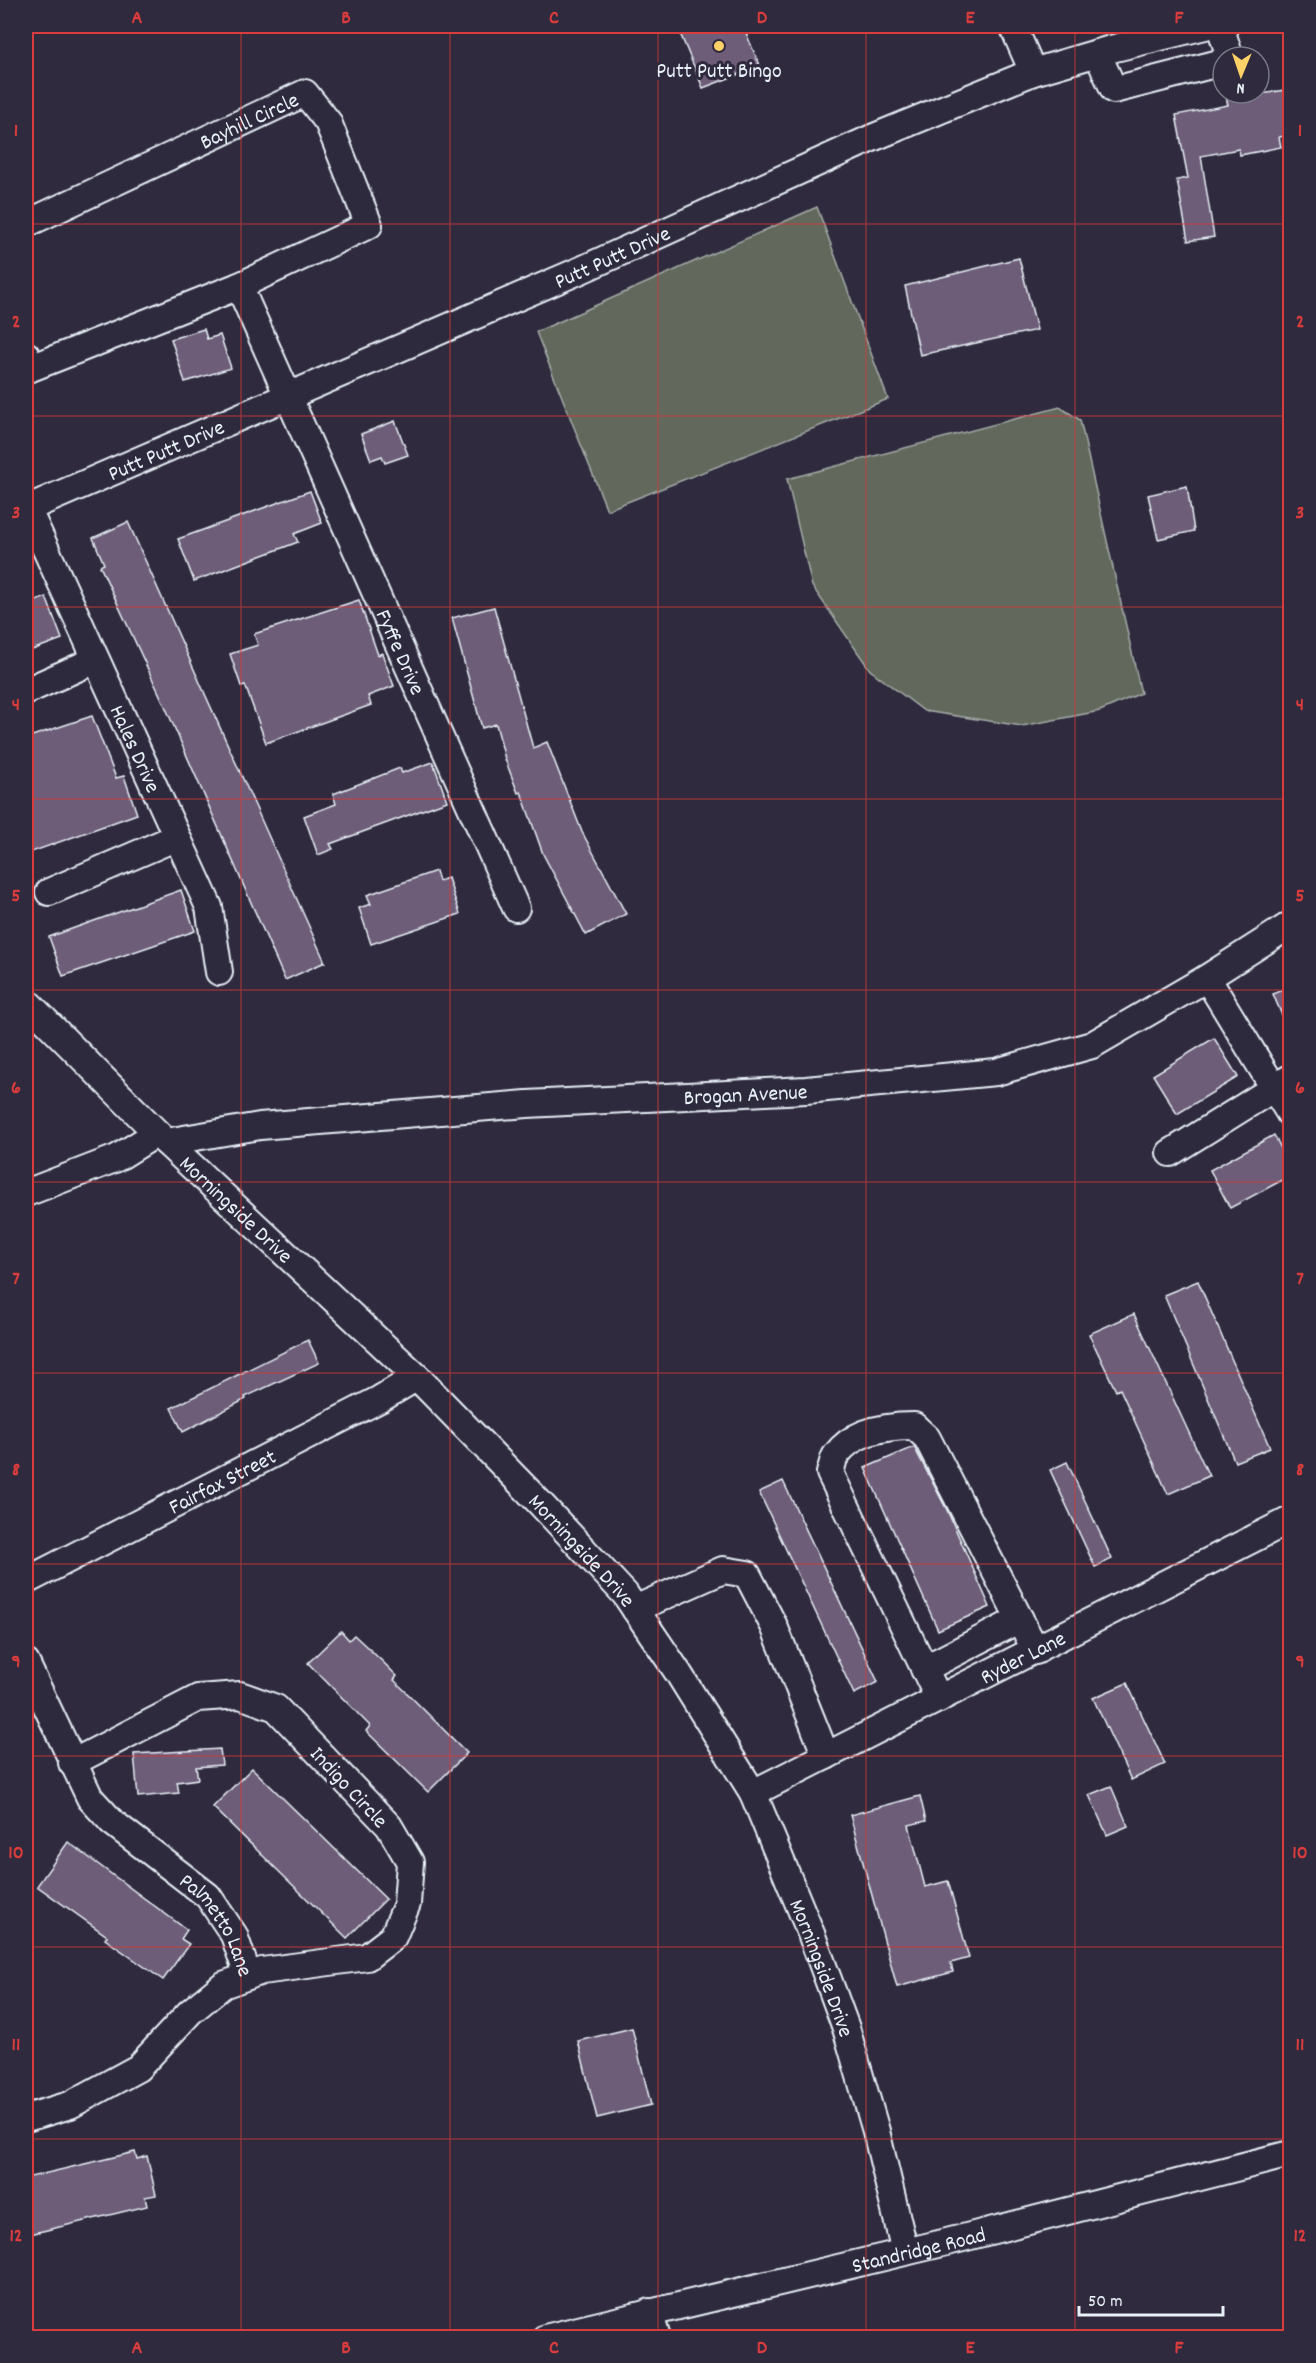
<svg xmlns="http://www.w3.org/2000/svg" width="1316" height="2363" font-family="Dekko,sans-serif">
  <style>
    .green { fill: #62695c; stroke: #a5adaa; stroke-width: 1.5 }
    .building { fill: #6e5d78; stroke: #e8f1f8; stroke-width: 1.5 }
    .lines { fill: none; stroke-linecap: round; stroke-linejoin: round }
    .minor-casing { stroke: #e8f1f8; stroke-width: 30 }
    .minor { stroke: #2f2a3d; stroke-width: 26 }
    .grid { fill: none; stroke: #d83c3d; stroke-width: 1.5; stroke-opacity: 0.55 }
    .poi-dot { fill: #ffd166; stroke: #2f2a3d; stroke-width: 2 }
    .labels { text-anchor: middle; stroke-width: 6; stroke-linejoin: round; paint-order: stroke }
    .poi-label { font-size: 22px; fill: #e8f1f8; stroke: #2f2a3d }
    .street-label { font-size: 22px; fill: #e8f1f8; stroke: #2f2a3d }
    .neatline { fill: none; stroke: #d83c3d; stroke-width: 2 }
    .grid-label { font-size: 20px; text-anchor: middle; font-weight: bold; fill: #d83c3d }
  </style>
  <rect width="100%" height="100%" fill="#2f2a3d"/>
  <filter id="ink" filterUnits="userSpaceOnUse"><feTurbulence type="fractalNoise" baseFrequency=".0167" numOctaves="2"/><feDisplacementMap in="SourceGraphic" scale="12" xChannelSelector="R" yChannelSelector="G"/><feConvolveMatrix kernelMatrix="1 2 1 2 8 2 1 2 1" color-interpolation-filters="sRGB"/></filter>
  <g filter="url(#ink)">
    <g class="green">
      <polygon points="817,207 888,399 607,510 536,332"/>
      <polygon points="1060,407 1080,420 1141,693 1100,711 1022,726 924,711 870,670 812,586 787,479"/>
    </g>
    <g class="building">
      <polygon points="677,26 743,26 760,66 703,88"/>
      <polygon points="1290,89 1290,135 1279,137 1281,147 1240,155 1239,149 1201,156 1214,237 1188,241 1177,180 1188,178 1176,115 1228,105 1225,93 1268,93"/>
      <polygon points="1019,258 1037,330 920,355 905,286"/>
      <polygon points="204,329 207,339 220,335 231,368 185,382 171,339"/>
      <polygon points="395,421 408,455 385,463 382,456 371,460 361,434"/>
      <polygon points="1187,486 1194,531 1158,539 1148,495"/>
      <polygon points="310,491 322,523 294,534 298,542 194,581 178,539"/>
      <polygon points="128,522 325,962 285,980 165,706 100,566 104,564 93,538"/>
      <polygon points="46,597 62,639 32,650 29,644 26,646 26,605"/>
      <polygon points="359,600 378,655 382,653 394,686 368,696 371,705 266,743 245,685 241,686 230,654 258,645 254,634"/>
      <polygon points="494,607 533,748 547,742 582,832 626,914 586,935 543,854 521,792 518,793 505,759 496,724 482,728 452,618"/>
      <polygon points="92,716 116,778 124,776 137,814 26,854 26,738"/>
      <polygon points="433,762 447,801 330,844 333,849 318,855 304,816 336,804 333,794 400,768 402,773"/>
      <polygon points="436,871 439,881 448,878 460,914 371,944 359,908 371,904 367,895"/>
      <polygon points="181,890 195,931 63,976 49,937"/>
      <polygon points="1290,986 1290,1034 1273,994"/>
      <polygon points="1214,1038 1238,1077 1177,1114 1153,1075"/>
      <polygon points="1274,1135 1290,1165 1290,1176 1230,1208 1210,1170"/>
      <polygon points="1198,1281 1270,1448 1235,1462 1164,1295"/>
      <polygon points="1134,1314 1209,1476 1168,1494 1120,1389 1116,1391 1089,1334"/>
      <polygon points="308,1340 319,1363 245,1397 246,1399 183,1432 171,1408"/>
      <polygon points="914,1447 947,1510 990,1607 938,1630 865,1468"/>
      <polygon points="1067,1462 1112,1559 1095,1567 1050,1470"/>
      <polygon points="783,1481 878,1682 854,1694 759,1492"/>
      <polygon points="341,1631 349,1640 354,1635 382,1661 397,1676 394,1680 467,1753 428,1792 366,1731 370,1726 308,1663"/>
      <polygon points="1127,1683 1165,1764 1131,1780 1093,1698"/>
      <polygon points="220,1749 222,1765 196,1767 198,1779 177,1782 179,1793 138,1797 134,1754"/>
      <polygon points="252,1768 386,1899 347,1938 213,1807"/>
      <polygon points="1111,1786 1128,1826 1107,1835 1089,1795"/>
      <polygon points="920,1796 926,1821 909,1825 925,1887 948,1881 969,1958 951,1963 953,1972 897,1987 850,1815"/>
      <polygon points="68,1842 187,1930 181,1939 189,1944 163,1980 105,1939 107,1936 37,1886"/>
      <polygon points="632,2028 651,2105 597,2118 578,2041"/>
      <polygon points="135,2152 137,2159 147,2156 156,2195 145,2197 147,2206 26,2235 26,2178"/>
    </g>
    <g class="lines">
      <g class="minor-casing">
        <g id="minor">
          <polyline points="1013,26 1033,72"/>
          <polyline points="1220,26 1230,57"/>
          <polyline points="1097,53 1114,90 1223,62"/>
          <path id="s1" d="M26,224l279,-131 23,29 41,103 -130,61 -208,82 -5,-13"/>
          <path id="s2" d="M239,286l277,622"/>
          <path id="s3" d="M27,508l182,399 10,65"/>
          <path id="s4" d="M26,509l555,-239 291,-132 161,-66 78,-23 94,-23"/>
          <polyline points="26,691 95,660"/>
          <polyline points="49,892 177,837"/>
          <path id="s5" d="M26,1001l140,141 251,235 120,123 88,94 54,80 74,119 59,143 34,92 30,103 29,121"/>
          <polyline points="1290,1078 1274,1088 1290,1114"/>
          <path id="s6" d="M166,1142l94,-16 267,-22 279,-14 190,-18 96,-27 115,-67 83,-53"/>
          <polyline points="1170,1153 1274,1088 1207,978"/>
          <polyline points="26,1193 117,1158 157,1133"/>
          <path id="s7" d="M26,1581l354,-182 37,-22"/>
          <polyline points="635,1609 723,1570 747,1574 774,1626 826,1756"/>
          <path id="s8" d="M26,1663l64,135 22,24 96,74 26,39 14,41"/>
          <polyline points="924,1669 1020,1619"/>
          <path d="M939,1699l-109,-226c2,-6 3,-14 6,-18 17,-24 52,-29 78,-29l13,12 109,213"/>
          <path id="s9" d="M753,1793l537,-273"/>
          <polyline points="26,2118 70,2105 138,2068 190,2012 223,1985 262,1971 367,1957 393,1937 407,1904 410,1862 389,1826 276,1708 240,1695 198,1698 72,1763"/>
          <polyline points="649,2312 657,2338"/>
          <path id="s10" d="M545,2338l406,-97 339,-87"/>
        </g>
      </g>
      <use href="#minor" class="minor"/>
    </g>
  </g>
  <path class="grid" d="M241,26v2312M450,26v2312M658,26v2312M866,26v2312M1075,26v2312M26,224h1264M26,416h1264M26,607h1264M26,799h1264M26,990h1264M26,1182h1264M26,1373h1264M26,1564h1264M26,1756h1264M26,1947h1264M26,2139h1264"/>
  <circle class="poi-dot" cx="719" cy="46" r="6"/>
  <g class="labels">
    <g class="poi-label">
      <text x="719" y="77">Putt Putt Bingo</text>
    </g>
    <g class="street-label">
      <text dy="8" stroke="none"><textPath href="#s1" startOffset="246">Bayhill Circle</textPath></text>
      <text dy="8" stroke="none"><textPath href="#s4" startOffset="638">Putt Putt Drive</textPath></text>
      <text dy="8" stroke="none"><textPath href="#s4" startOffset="152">Putt Putt Drive</textPath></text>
      <text dy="8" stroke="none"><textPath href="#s2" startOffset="400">Fyffe Drive</textPath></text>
      <text dy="8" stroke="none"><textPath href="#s3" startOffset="264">Hales Drive</textPath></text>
      <text dy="8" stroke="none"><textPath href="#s6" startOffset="582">Brogan Avenue</textPath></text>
      <text dy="8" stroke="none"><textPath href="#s5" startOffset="296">Morningside Drive</textPath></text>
      <text dy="8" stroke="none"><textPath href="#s7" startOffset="220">Fairfax Street</textPath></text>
      <text dy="8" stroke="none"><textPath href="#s5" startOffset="782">Morningside Drive</textPath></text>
      <text dy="8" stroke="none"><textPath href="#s9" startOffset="302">Ryder Lane</textPath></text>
      <text transform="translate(350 1786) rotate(47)" y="8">Indigo Circle</text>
      <text dy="8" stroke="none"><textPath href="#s8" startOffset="332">Palmetto Lane</textPath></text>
      <text dy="8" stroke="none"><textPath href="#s5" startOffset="1268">Morningside Drive</textPath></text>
      <text dy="8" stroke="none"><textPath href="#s10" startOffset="384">Standridge Road</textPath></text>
    </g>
  </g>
  <rect width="1316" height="2363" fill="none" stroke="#2f2a3d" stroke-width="66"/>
  <g transform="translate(1241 75) rotate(182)"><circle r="28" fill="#2f2a3d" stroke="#797a88" stroke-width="1.5"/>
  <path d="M0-4.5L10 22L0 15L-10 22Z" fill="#ffd166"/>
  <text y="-9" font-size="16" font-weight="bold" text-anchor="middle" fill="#e8f1f8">N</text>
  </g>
  <path d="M1079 2306v9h144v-9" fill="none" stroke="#e8f1f8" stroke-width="3"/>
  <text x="1088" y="2306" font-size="18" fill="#e8f1f8" stroke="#2f2a3d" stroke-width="4.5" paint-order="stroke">50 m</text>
  <rect x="33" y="33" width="1250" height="2297" class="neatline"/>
  <g class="grid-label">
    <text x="137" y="23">A</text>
    <text x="346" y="23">B</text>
    <text x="554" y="23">C</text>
    <text x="762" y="23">D</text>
    <text x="970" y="23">E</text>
    <text x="1179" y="23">F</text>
    <text x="16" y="136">1</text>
    <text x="1300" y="136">1</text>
    <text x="16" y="327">2</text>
    <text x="1300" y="327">2</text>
    <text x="16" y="518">3</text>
    <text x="1300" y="518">3</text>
    <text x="16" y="710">4</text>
    <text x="1300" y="710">4</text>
    <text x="16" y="901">5</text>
    <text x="1300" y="901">5</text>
    <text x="16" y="1093">6</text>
    <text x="1300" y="1093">6</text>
    <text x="16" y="1284">7</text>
    <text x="1300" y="1284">7</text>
    <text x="16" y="1475">8</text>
    <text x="1300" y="1475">8</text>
    <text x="16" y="1667">9</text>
    <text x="1300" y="1667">9</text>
    <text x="16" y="1858">10</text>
    <text x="1300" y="1858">10</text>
    <text x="16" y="2050">11</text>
    <text x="1300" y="2050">11</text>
    <text x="16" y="2241">12</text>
    <text x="1300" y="2241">12</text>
    <text x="137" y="2353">A</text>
    <text x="346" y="2353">B</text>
    <text x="554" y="2353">C</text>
    <text x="762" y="2353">D</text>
    <text x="970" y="2353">E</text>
    <text x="1179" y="2353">F</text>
  </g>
</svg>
